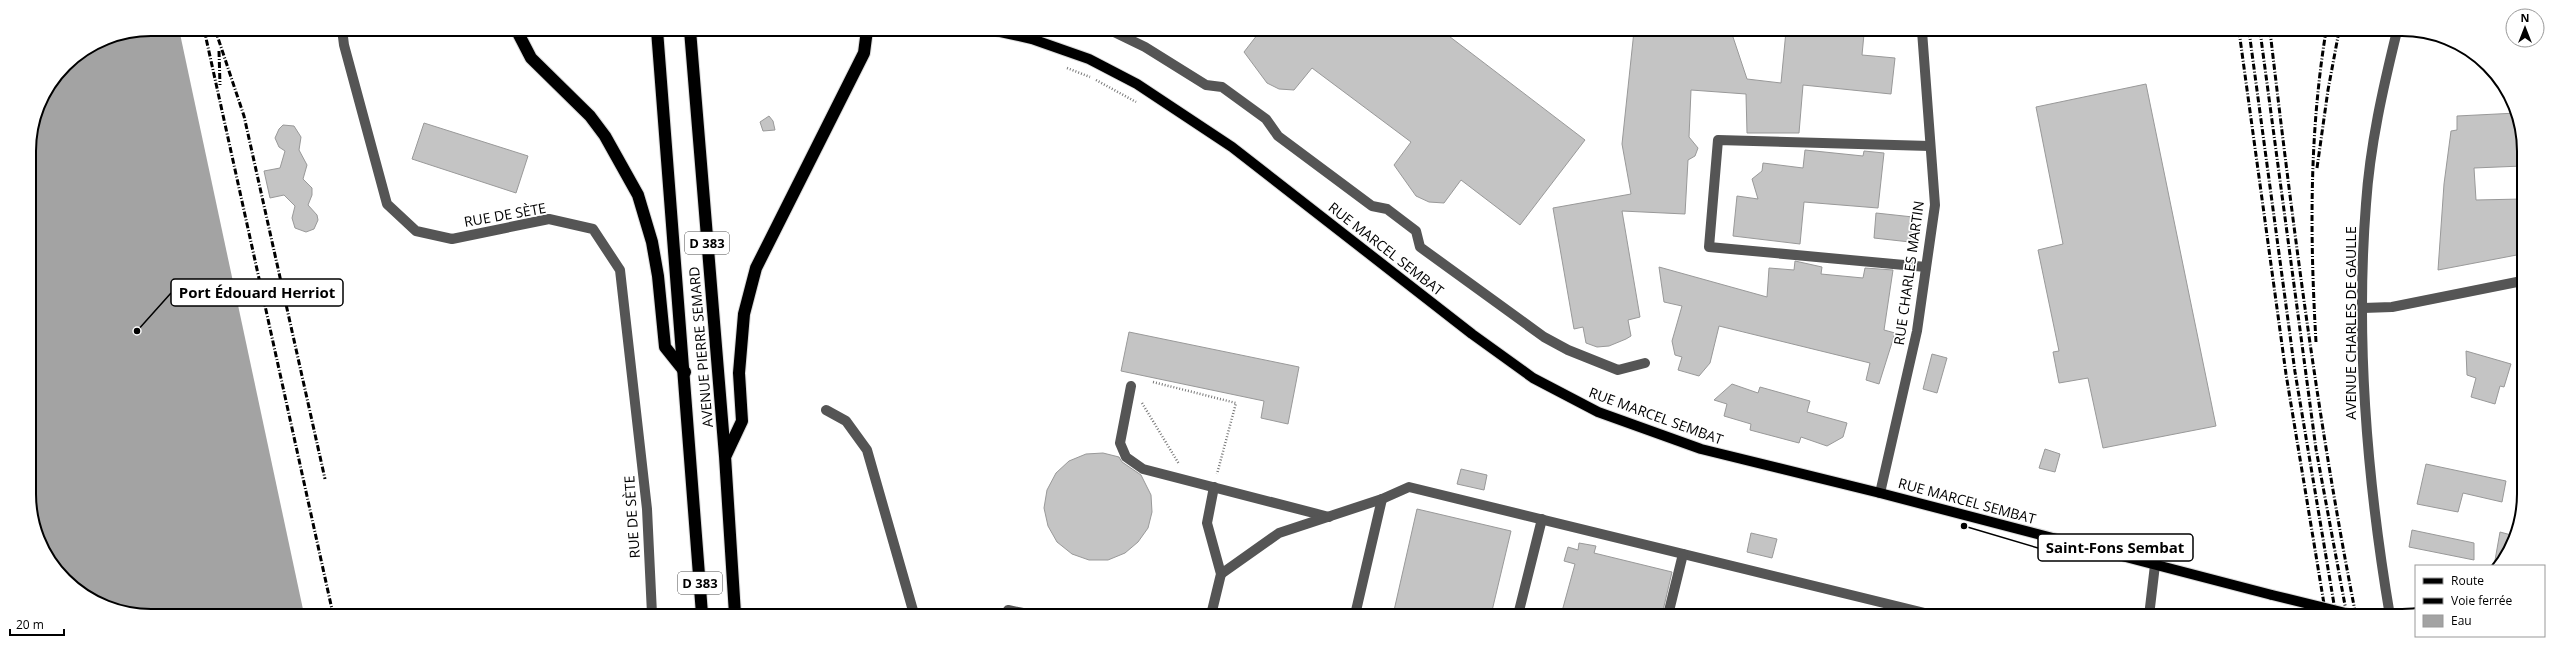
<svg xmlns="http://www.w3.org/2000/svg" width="2553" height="645" font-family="'Open Sans',sans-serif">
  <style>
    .water { fill: #a3a3a3 }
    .building { fill: #c4c4c4; stroke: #999 }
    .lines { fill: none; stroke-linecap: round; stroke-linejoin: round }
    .major-casing { stroke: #dbdbdb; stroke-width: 12 }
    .highway-casing { stroke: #dbdbdb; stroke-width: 14 }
    .path { stroke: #777; stroke-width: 2.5; stroke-dasharray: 1 2; stroke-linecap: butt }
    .minor { stroke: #555; stroke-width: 10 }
    .major { stroke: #000; stroke-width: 10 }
    .highway { stroke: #000; stroke-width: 12 }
    .rail { stroke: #000; stroke-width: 3; stroke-dasharray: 6 2 1 2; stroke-linecap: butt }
    .major-bridge-casing { stroke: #dbdbdb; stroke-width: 12; stroke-linecap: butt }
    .major-bridge { stroke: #000; stroke-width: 10 }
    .labels { text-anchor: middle; stroke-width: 3.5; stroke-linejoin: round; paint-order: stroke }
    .shield { fill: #fff; stroke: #4c4c4c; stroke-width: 1 }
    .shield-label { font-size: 13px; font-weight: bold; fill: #000 }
    .street-label { font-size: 14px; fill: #000; stroke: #fff }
    .rim { fill: none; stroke: #000; stroke-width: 2 }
    .leader { fill: none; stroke: #000; stroke-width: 1.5 }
    .callout-dot { fill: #000; stroke: #fff; stroke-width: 1.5 }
    .callout { fill: #fff; stroke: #000; stroke-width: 1.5 }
    .callout-label { font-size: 15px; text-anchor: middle; font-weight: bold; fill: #000 }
  </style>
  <rect width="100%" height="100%" fill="#fff"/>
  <polygon class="water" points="151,29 179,29 304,614 127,614 90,600 64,580 42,548 31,518 29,143 38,104 65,64 104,38"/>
  <g class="building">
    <polygon points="1261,30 1441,30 1585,140 1520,225 1461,180 1444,203 1429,202 1416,196 1394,165 1411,142 1312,68 1294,90 1279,89 1267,83 1244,52"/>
    <polygon points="1634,31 1731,31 1747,79 1781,83 1786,31 1833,31 1864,34 1862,55 1895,58 1891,94 1803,85 1799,133 1747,133 1746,94 1691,90 1689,137 1698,148 1695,156 1688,160 1685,214 1622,211 1640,317 1628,320 1631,336 1626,339 1609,346 1597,347 1586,343 1583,327 1574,329 1553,208 1631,194 1622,144"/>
    <polygon points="2146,84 2216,426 2103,448 2088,378 2059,383 2053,352 2059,351 2038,250 2063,244 2036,107"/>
    <polygon points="2517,113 2522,127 2522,166 2474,168 2476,200 2522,199 2522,254 2438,270 2444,184 2451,131 2457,130 2457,116"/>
    <polygon points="769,116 773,121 775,130 763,131 760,122"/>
    <polygon points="424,123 528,156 516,193 412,159"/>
    <polygon points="283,125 294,126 301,137 299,150 307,165 303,179 312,188 312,195 308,205 317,215 318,220 314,229 306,232 295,228 292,218 295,206 284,195 270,198 264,171 280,168 285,151 279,147 275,138 279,129"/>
    <polygon points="1805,150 1863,156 1864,151 1884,153 1878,208 1804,202 1800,244 1733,236 1737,196 1758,199 1752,179 1762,171 1763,163 1803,168"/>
    <polygon points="1876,213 1913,217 1910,242 1874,238"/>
    <polygon points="1795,261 1822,267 1821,274 1863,278 1865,268 1893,270 1884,330 1895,333 1879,384 1866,380 1870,363 1719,326 1710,363 1699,376 1678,370 1682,357 1675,355 1672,341 1682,306 1664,302 1659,267 1767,297 1769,268 1794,270"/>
    <polygon points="1129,332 1299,367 1288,424 1261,418 1264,401 1121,371"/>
    <polygon points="2466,351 2511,364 2504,387 2500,386 2495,404 2471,397 2476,378 2467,375"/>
    <polygon points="1932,354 1947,358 1937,393 1923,389"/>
    <polygon points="1732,384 1758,393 1760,387 1810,401 1807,412 1847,423 1843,437 1827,446 1801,437 1799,443 1750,430 1751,424 1724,416 1727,404 1714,400"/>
    <polygon points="2045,449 2060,454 2055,472 2039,468"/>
    <polygon points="1103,453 1119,457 1122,462 1141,475 1151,495 1152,512 1148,528 1138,542 1125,553 1108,560 1089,560 1072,554 1057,542 1048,526 1044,508 1047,490 1056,473 1069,461 1086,454"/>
    <polygon points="2426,464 2506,481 2502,502 2463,493 2458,512 2417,504"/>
    <polygon points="1461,469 1487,475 1484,490 1457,484"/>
    <polygon points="1417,509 1511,531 1491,615 1393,615"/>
    <polygon points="2412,530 2474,543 2474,560 2409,547"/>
    <polygon points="2500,532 2515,536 2508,555 2499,566 2494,566"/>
    <polygon points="1751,533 1777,539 1772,558 1747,552"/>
    <polygon points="1579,543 1596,546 1594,553 1672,572 1662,615 1561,615 1575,564 1564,561 1568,547 1578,550"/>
  </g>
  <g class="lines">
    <g class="major-casing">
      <polyline id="major" points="991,30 1032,39 1089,59 1137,84 1232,147 1472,334 1533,378 1598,412 1701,449 1880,493 2272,595"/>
    </g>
    <g class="highway-casing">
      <g id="highway">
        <polyline points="516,29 531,58 590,116 605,136 638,195 652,242 658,276 665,347 685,372"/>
        <polyline points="657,30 702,614"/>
        <polyline points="690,30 725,456 735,614"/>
        <polyline points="726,455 742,421 739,373 744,314 756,268 864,53 867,30"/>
      </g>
    </g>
    <g class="path">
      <polyline points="1067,68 1090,77"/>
      <polyline points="1096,80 1136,102"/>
      <polyline points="1153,382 1236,403 1217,474"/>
      <polyline points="1142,403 1179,464"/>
    </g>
    <g class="minor">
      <polyline points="342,29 344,45 387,204 416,231 452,239 549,219 593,229 620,270 647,509 652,614"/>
      <polyline points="1110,30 1145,47 1206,85 1222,87 1266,119 1278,136 1372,206 1387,209 1416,231 1420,247 1544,337 1568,350 1618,370 1645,363"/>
      <polyline points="1926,267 1709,247 1718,140 1930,146"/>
      <polyline points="2363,308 2392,307 2522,281"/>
      <polyline points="1131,386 1120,443 1126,457 1143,469 1329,517"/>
      <polyline points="826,410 846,421 867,450 914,614"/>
      <polyline points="1880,493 1917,331 1935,205 1922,31"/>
      <polyline points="1221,574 1279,533 1382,499 1409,487 1933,615"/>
      <polyline points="1006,614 1008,610 1028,614"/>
      <polyline points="1211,615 1221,574 1207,523 1214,487"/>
      <polyline points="1355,615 1382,499"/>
      <polyline points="1518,615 1542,519"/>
      <polyline points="1668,615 1683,554"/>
      <polyline points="2149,616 2155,565"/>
      <path d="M2390,616c-23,-136 -35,-274 -24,-412 4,-59 17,-116 31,-173"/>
    </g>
    <use href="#major" class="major"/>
    <use href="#highway" class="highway"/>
    <g class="rail">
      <polyline points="204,29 333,614"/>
      <polyline points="215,29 244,116 325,479"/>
      <polyline points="2239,31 2286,374 2326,616"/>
      <polyline points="2249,31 2295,372 2336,616"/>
      <polyline points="2260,31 2316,449 2347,616"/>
      <path d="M2270,31c23,196 48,392 86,585"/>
      <polyline points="219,51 220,85"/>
      <polyline points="2317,168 2328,90 2339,31"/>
      <path d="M2316,342c-6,-104 -7,-207 10,-311"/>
    </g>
    <g class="major-bridge-casing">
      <polyline id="major-bridge" points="2272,595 2358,616"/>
    </g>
    <use href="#major-bridge" class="major-bridge"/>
  </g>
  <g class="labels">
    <g class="shield">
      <rect x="685" y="232" width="44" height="22" rx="3"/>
      <rect x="678" y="572" width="44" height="22" rx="3"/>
    </g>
    <g class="shield-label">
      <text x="707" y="248">D 383</text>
      <text x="700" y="588">D 383</text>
    </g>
    <g class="street-label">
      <text transform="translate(505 215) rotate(-10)" y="5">RUE DE SÈTE</text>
      <text transform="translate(1386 249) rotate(38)" y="5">RUE MARCEL SEMBAT</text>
      <text transform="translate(1909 273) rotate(-82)" y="5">RUE CHARLES MARTIN</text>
      <text transform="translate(2351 323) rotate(-90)" y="5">AVENUE CHARLES DE GAULLE</text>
      <text transform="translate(701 347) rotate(-95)" y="5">AVENUE PIERRE SEMARD</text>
      <text transform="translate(1656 416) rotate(20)" y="5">RUE MARCEL SEMBAT</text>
      <text transform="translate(1967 501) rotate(15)" y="5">RUE MARCEL SEMBAT</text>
      <text transform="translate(632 517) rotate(-94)" y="5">RUE DE SÈTE</text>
    </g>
  </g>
  <path d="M0 0H2553V645H0ZM151 36H2402A115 115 0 0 1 2517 151V494A115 115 0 0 1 2402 609H151A115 115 0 0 1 36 494V151A115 115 0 0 1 151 36Z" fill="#fff" fill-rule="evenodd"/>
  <path class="rim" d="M151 36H2402A115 115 0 0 1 2517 151V494A115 115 0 0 1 2402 609H151A115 115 0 0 1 36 494V151A115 115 0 0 1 151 36Z"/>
  <path class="leader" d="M137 331L171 293M1964 526L2038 548"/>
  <g class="callout-dot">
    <circle cx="137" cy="331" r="4"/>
    <circle cx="1964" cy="526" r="4"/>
  </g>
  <g class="callout">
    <rect x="171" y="279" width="172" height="27" rx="4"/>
    <rect x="2038" y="534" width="155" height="27" rx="4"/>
  </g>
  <g class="callout-label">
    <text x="257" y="298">Port Édouard Herriot</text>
    <text x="2115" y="553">Saint-Fons Sembat</text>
  </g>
  <rect x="2415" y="565" width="130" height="72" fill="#ffffff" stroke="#999999"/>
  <rect x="2423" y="578" width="20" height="6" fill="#000000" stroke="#999999"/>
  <text x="2451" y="585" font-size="12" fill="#000000">Route</text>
  <rect x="2423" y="598" width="20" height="6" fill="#000000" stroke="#999999"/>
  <text x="2451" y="605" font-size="12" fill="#000000">Voie ferrée</text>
  <rect x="2423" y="615" width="20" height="12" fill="#a3a3a3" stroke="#999999"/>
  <text x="2451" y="625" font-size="12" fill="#000000">Eau</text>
  <g transform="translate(2525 28)"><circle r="19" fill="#ffffff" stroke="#999999"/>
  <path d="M0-3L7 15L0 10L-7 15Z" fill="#000000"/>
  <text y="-6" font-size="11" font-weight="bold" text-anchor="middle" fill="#000000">N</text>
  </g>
  <path d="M10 629v6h54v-6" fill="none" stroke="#000000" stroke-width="2"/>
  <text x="16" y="629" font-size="12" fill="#000000" stroke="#ffffff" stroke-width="3" paint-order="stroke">20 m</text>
</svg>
